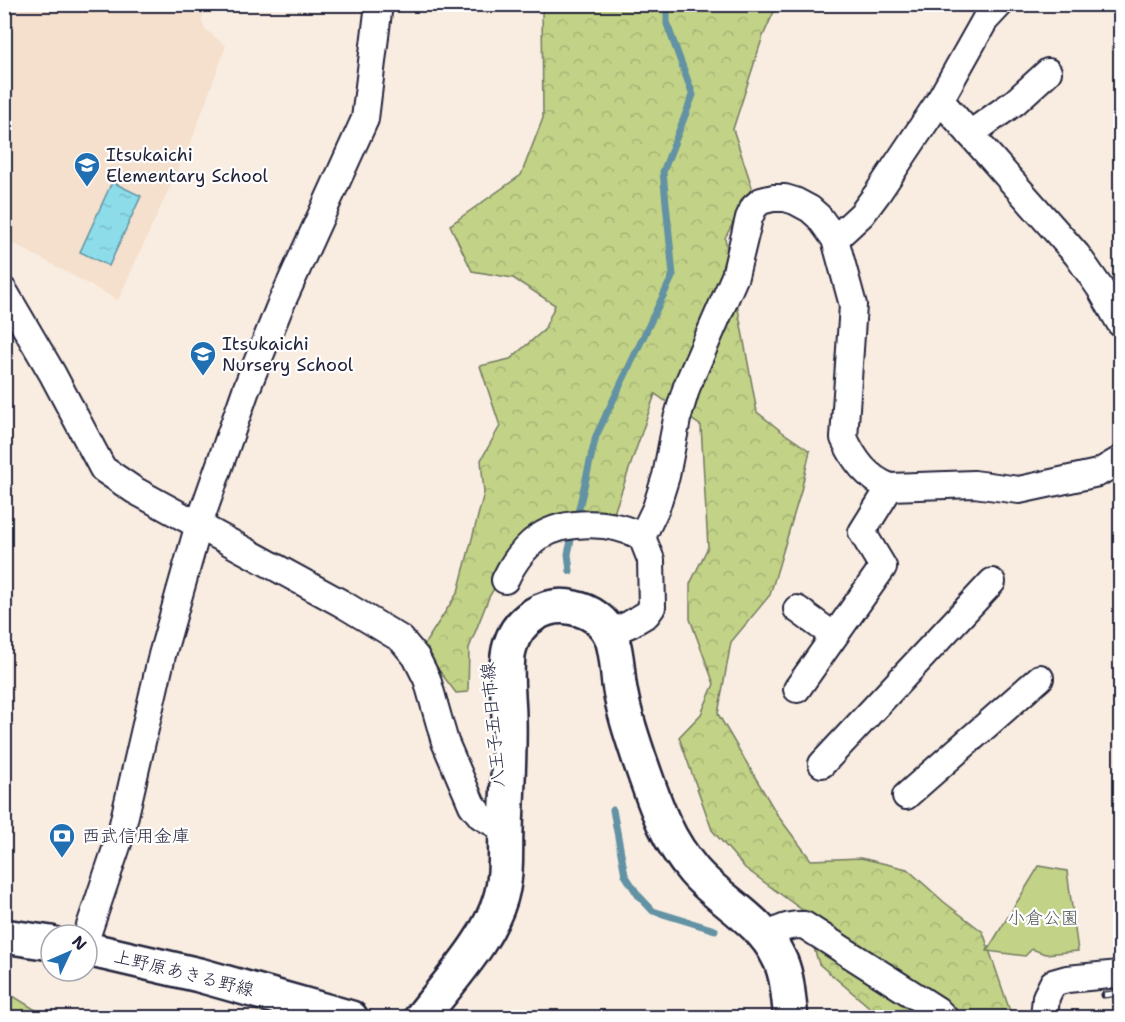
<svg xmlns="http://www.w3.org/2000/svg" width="1125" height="1022" font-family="'Shantell Sans','Klee One',sans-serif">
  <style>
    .built { fill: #f4e0cc }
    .forest { fill: url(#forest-crowns); stroke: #727a60; stroke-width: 1.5 }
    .park { fill: #c2d286; stroke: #727a60; stroke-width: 1.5 }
    .water { fill: url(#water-ripples); stroke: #6292a4; stroke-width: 1.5 }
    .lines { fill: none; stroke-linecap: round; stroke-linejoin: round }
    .stream { stroke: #6292a4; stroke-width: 7 }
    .minor-casing { stroke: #22223b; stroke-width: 30 }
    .primary-casing { stroke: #22223b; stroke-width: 38 }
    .minor { stroke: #fff; stroke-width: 26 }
    .primary { stroke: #fff; stroke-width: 33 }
    .rail-casing { stroke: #22223b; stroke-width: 7 }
    .rail { stroke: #fff; stroke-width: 4.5; stroke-dasharray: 14; stroke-linecap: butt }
    .labels { text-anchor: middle; stroke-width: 4.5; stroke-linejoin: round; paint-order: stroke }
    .poi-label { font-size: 18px; fill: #22223b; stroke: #fff; text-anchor: start }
    .street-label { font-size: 18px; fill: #22223b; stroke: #fff }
    .park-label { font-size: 18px; fill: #525752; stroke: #fff }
  </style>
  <defs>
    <pattern id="forest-crowns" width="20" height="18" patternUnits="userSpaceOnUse" patternTransform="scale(1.5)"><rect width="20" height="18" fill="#c2d286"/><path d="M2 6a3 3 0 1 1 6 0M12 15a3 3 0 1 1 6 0" fill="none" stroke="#a6b475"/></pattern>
    <pattern id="water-ripples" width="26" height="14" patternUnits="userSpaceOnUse" patternTransform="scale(1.5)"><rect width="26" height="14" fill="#8ddcea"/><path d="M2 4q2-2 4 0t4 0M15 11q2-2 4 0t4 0" fill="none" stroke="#79bcca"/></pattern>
  </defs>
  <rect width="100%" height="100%" fill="#f9ede1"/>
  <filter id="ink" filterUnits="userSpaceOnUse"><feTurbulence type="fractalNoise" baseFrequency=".0167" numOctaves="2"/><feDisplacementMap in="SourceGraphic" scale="12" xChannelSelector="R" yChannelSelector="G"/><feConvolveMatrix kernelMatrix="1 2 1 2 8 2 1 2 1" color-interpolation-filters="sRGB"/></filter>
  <g filter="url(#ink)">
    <polygon class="built" points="4,5 207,5 204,9 202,21 205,29 226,46 193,137 118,300 5,239"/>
    <polygon class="forest" points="542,5 777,5 763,36 733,129 752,187 725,238 757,412 781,431 810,451 801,491 770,595 731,642 718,714 778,816 811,860 861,858 907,869 944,902 983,932 1012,1017 881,1017 819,964 802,910 745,868 712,830 679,737 701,714 714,684 690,619 690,584 708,547 701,426 655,394 613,516 556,515 517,550 489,597 469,648 468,692 456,693 422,648 458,592 484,493 481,460 500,426 480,366 510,359 544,330 555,305 513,278 472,271 450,225 521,175 543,118"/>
    <g class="park">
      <polygon points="1039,866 1067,871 1078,951 1045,954 1032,949 1025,956 987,951"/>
      <polygon points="5,984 9,989 8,993 47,1017 5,1017"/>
    </g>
    <polygon class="water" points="112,182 141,196 109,266 80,252"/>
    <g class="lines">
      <g class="stream">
        <polyline points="576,521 596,436 673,275 663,172 693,95 667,24 667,4"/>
        <polyline points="570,571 568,554 573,531"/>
        <polyline points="613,810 625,875 638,895 653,911 715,930"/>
      </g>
      <g class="minor-casing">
        <g id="minor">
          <polyline points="940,100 1077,255 1100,288 1120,323"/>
          <polyline points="970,134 1015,102 1048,72"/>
          <polyline points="835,239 862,214 877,194 940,100 985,20 1000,4"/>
          <polyline points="4,291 52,373 103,469 134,490 341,603 401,639 416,657 427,679 445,742 472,805 481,816 506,830"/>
          <path d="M505,580c8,-17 18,-32 34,-43 27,-18 75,-16 103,0"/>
          <polyline points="797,609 834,636"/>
          <path d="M610,633l20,-9 17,-10 5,-7 -1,-47 -9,-23 14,-29 10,-32 11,-57 10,-33 48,-110 14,-58 5,-11 7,-6 12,-3h12l10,3 15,8 9,8 16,22 18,66 -9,133c10,22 23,40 46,49l84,-3 45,6 79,-17 22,-13"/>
          <polyline points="797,689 883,567 862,532 890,487"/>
          <polyline points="822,764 992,582"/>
          <polyline points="906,796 1040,678"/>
          <polyline points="87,935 120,837 162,655 199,524 246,390 280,306 365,119 379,4"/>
          <path d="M767,937c12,-8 22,-13 37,-12l133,85 8,8"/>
          <polyline points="1044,1018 1046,997 1053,983 1067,979 1120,974"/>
        </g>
      </g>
      <g class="primary-casing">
        <g id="primary">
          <polyline points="4,936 51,943"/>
          <polyline points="87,949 199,975 351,1018"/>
          <path d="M421,1018c29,-38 73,-83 82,-130 4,-19 2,-39 3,-58 1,-38 4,-74 3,-112 0,-20 -5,-53 1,-72 8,-27 36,-45 64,-38 16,3 30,13 37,28 6,15 6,32 8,48 4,26 12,50 20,74 15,42 25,78 55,113 26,30 66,48 84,85 10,18 10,41 13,62"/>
        </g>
      </g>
      <use href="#minor" class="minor"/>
      <use href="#primary" class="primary"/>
      <g class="rail-casing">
        <polyline id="rail" points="1104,995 1120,993"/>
      </g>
      <use href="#rail" class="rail"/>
    </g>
  </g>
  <defs>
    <g id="school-pin" transform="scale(1.35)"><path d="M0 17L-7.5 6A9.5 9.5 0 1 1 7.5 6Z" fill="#1f6fb2" stroke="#fff"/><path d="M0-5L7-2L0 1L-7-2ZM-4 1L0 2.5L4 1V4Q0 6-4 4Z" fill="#fff"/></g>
    <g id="bank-pin" transform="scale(1.35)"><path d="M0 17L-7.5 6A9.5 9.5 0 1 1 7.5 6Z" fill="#1f6fb2" stroke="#fff"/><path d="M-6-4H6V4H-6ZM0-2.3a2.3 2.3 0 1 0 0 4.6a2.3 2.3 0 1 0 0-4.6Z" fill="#fff"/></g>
  </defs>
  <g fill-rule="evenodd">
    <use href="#school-pin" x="87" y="165"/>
    <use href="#school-pin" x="203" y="354"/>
    <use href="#bank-pin" x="62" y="836"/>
  </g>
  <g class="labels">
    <g class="poi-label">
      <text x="106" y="161">Itsukaichi<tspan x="106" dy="21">Elementary School</tspan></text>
      <text x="222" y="350">Itsukaichi<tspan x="222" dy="21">Nursery School</tspan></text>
      <text x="82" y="842">西武信用金庫</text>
    </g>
    <g class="street-label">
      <text transform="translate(493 725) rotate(-95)" y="6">八王子五日市線</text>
      <text transform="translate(184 973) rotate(14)" y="6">上野原あきる野線</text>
    </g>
    <g class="park-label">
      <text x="1043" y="924">小倉公園</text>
    </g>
  </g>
  <rect width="1125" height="1022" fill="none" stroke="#fff" stroke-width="24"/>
  <rect x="12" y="12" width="1101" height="998" fill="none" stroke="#22223b" stroke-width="2" filter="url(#ink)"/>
  <g transform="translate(69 953) rotate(46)"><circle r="28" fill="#ffffff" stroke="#a7a7b1" stroke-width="1.5"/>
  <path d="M0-4.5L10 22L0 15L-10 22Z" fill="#1f6fb2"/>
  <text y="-9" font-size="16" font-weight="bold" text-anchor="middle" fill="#22223b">N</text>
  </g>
</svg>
